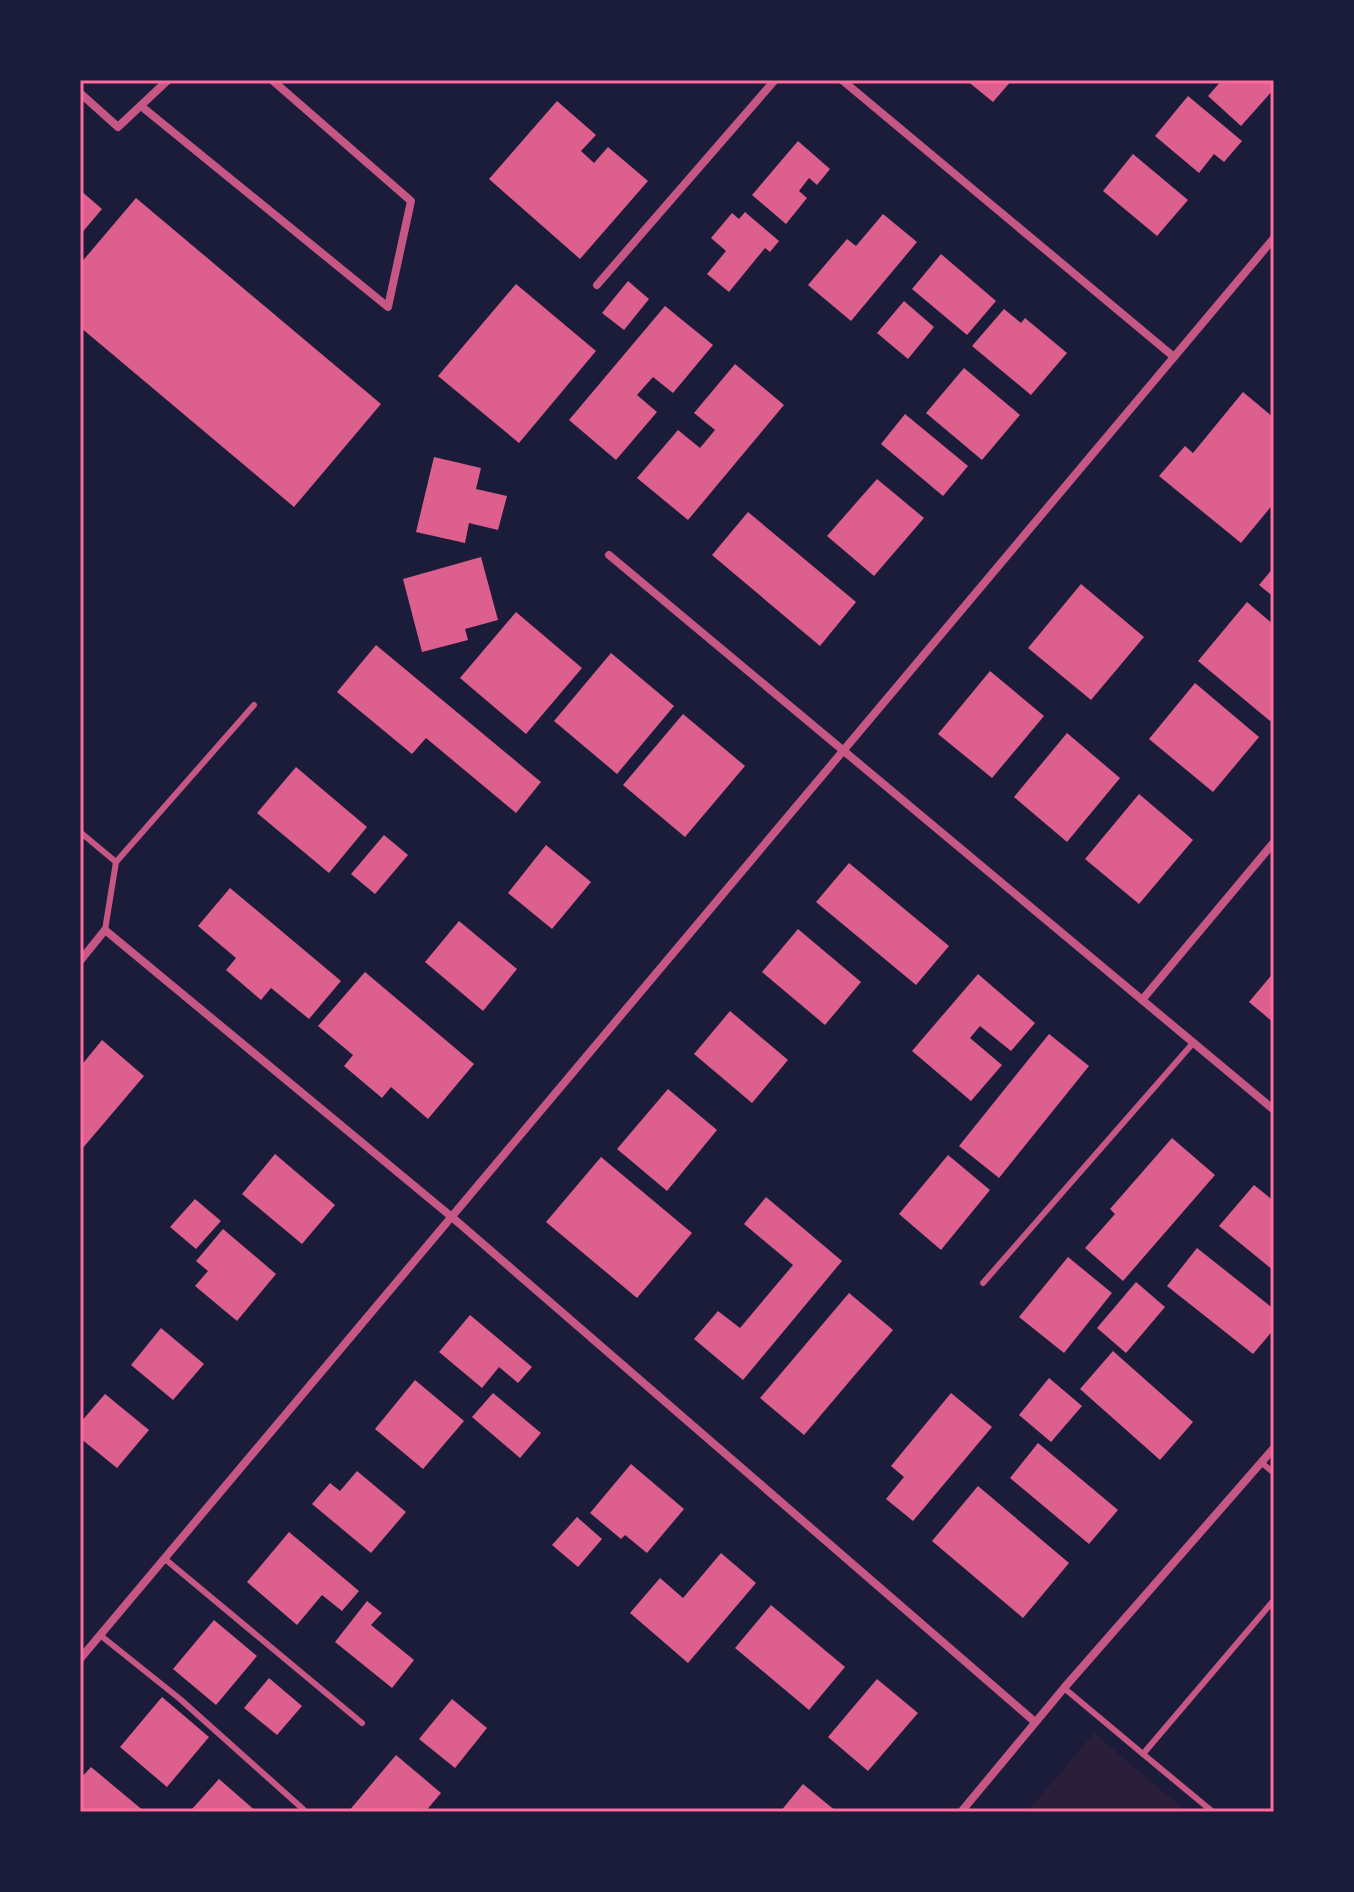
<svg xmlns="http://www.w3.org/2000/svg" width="1354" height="1892" font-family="Helvetica,sans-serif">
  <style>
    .green { fill: #2a1e3b }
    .building { fill: #dd5f8e }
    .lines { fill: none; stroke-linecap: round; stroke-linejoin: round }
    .service { stroke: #c65784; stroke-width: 6 }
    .minor { stroke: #c65784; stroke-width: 8 }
    .neatline { fill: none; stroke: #ff6b9d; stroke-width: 3 }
  </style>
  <rect width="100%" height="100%" fill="#1b1b3a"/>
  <polygon class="green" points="1094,1733 1187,1812 1027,1812"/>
  <g class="building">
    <polygon points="966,80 1012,80 993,102"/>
    <polygon points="1222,80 1274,80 1274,89 1241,126 1208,96"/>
    <polygon points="1188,96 1242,141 1224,162 1214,154 1199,173 1155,136"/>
    <polygon points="557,101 596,135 581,151 594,163 608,147 648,181 580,259 489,179"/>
    <polygon points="798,141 830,169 817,185 809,178 799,191 807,198 786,224 752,195"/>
    <polygon points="1133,154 1188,200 1157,236 1103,191"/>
    <polygon points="80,190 102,209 80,235"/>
    <polygon points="136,198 381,404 294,507 80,327 80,264"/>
    <polygon points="745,212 779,241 770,252 765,248 729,292 707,274 726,251 711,238 732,213 739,219"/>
    <polygon points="883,214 917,242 851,321 808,285 847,239 856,246"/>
    <polygon points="941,254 996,301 967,335 912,289"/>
    <polygon points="628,281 649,299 624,330 602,313"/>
    <polygon points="516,284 596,351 519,443 438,376"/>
    <polygon points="904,301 934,327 908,359 877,333"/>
    <polygon points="665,306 713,345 673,393 653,377 637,395 657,412 616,460 569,420"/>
    <polygon points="1004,309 1021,323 1025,318 1067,353 1031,395 972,346"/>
    <polygon points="735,364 784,405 688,520 637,478 678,430 700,448 715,430 694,413"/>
    <polygon points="964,368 1020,415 982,460 926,413"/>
    <polygon points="1243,392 1274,418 1274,503 1241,543 1159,476 1185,446 1193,453"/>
    <polygon points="905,414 968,466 943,496 881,444"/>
    <polygon points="434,457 481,468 476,489 507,496 498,530 469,523 465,543 416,532"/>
    <polygon points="877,479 924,518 874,576 827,536"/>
    <polygon points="748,512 856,602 820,646 712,555"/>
    <polygon points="481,557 498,620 465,629 468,640 422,652 403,579"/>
    <polygon points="1274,567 1274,597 1259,585"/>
    <polygon points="1081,584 1144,637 1091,700 1028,648"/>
    <polygon points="1247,602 1274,625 1274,717 1270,721 1198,661"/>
    <polygon points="516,612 582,668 526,734 460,678"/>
    <polygon points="376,645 541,782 516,813 426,738 412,754 337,692"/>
    <polygon points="611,653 674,706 617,774 554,721"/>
    <polygon points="990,671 1044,716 992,778 938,734"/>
    <polygon points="1195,683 1259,737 1213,792 1149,739"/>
    <polygon points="683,714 745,766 685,837 623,785"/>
    <polygon points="1067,733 1120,778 1067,842 1014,797"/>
    <polygon points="296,767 367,827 329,873 257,813"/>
    <polygon points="1139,794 1193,840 1139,904 1085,859"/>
    <polygon points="384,835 408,855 375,894 351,874"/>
    <polygon points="546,845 591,882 552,929 508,893"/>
    <polygon points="849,863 949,946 916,985 816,902"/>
    <polygon points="230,888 341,981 309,1019 271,988 261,1000 226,970 236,958 198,926"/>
    <polygon points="459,921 517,969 483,1011 425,962"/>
    <polygon points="798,929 861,982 825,1025 762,972"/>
    <polygon points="365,972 474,1064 428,1119 391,1087 382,1098 344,1066 353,1055 318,1026"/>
    <polygon points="1274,972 1274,1023 1249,1002"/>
    <polygon points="978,974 1035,1023 1011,1051 980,1026 970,1038 1002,1065 971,1101 912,1051"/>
    <polygon points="730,1011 788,1060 752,1103 694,1054"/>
    <polygon points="1049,1034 1089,1066 999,1178 959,1146"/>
    <polygon points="102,1040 144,1076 82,1149 80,1067"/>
    <polygon points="668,1089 717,1130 667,1191 617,1149"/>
    <polygon points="1172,1138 1215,1175 1123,1281 1085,1248 1115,1214 1110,1209"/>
    <polygon points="275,1154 335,1205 302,1244 242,1194"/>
    <polygon points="948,1155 990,1190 941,1250 899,1214"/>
    <polygon points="601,1157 692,1233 637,1298 546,1222"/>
    <polygon points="1254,1185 1274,1201 1274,1271 1219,1226"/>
    <polygon points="766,1197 842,1261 743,1380 694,1339 718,1311 740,1328 793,1265 744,1224"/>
    <polygon points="195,1199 221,1221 196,1249 170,1227"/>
    <polygon points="223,1229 276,1274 237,1321 195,1286 208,1271 196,1261"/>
    <polygon points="1197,1248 1274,1309 1274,1329 1253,1354 1167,1286"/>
    <polygon points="1068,1257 1112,1293 1064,1353 1019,1317"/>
    <polygon points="1136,1282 1165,1307 1126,1353 1097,1328"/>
    <polygon points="849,1293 893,1330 804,1435 760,1398"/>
    <polygon points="470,1315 532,1367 518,1383 499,1367 482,1388 439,1352"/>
    <polygon points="161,1328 204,1364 173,1400 131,1365"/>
    <polygon points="1113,1351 1193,1422 1160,1460 1080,1389"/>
    <polygon points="1049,1378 1082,1406 1051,1442 1019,1415"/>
    <polygon points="415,1380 464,1421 423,1469 375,1429"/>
    <polygon points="493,1393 541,1433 520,1458 472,1417"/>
    <polygon points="951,1393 992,1427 913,1521 886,1499 904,1477 891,1466"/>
    <polygon points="105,1394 149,1430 117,1468 80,1438 80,1423"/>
    <polygon points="1038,1443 1118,1510 1089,1544 1010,1478"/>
    <polygon points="631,1464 684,1509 647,1553 625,1535 621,1539 590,1513"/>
    <polygon points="357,1471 406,1512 371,1553 312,1504 330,1483 340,1491"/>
    <polygon points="978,1486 1069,1563 1023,1618 932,1541"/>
    <polygon points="577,1517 602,1539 578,1567 552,1545"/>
    <polygon points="289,1532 359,1591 342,1611 322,1595 297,1625 247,1582"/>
    <polygon points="721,1553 756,1583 688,1663 630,1613 660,1578 683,1598"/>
    <polygon points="367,1601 382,1613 371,1625 414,1660 392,1688 335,1642"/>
    <polygon points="771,1605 845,1667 809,1710 735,1648"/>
    <polygon points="214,1620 257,1656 216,1705 173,1669"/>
    <polygon points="269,1678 302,1706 277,1735 244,1708"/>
    <polygon points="877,1679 918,1713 868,1771 828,1737"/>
    <polygon points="162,1697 209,1737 167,1787 120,1747"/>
    <polygon points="452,1699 487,1728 455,1768 419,1739"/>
    <polygon points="396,1755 441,1793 425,1812 348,1812"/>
    <polygon points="91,1767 145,1812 80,1812 80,1779"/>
    <polygon points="219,1779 257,1812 196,1812 192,1809"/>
    <polygon points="803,1784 837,1812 780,1812"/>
  </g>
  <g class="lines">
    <g class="service">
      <polyline points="80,832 116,862"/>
      <polyline points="116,862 254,705"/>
      <polyline points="105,930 116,862"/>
      <polyline points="983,1283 1194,1042"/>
      <polyline points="1262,1463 1274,1473"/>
      <polyline points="165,1559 362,1723"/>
      <polyline points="100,1635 180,1699 303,1809"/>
      <polyline points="1064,1688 1143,1754"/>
      <polyline points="1213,1812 1143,1754 1274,1600"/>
    </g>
    <g class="minor">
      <polyline points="842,80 1174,357"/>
      <polyline points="80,93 118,127 168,80"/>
      <polyline points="141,106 388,307 411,201 272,80"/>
      <polyline points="597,285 775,80"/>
      <polyline points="609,555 1274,1110"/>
      <polyline points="80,961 105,930 453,1218 1035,1722"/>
      <polyline points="1142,1000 1274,842"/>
      <polyline points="80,1659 1274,238"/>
      <polyline points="961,1812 1064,1688 1274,1448"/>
    </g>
  </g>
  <rect width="1354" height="1892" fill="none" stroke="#1b1b3a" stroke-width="164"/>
  <rect x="82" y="82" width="1190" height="1728" class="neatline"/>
</svg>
